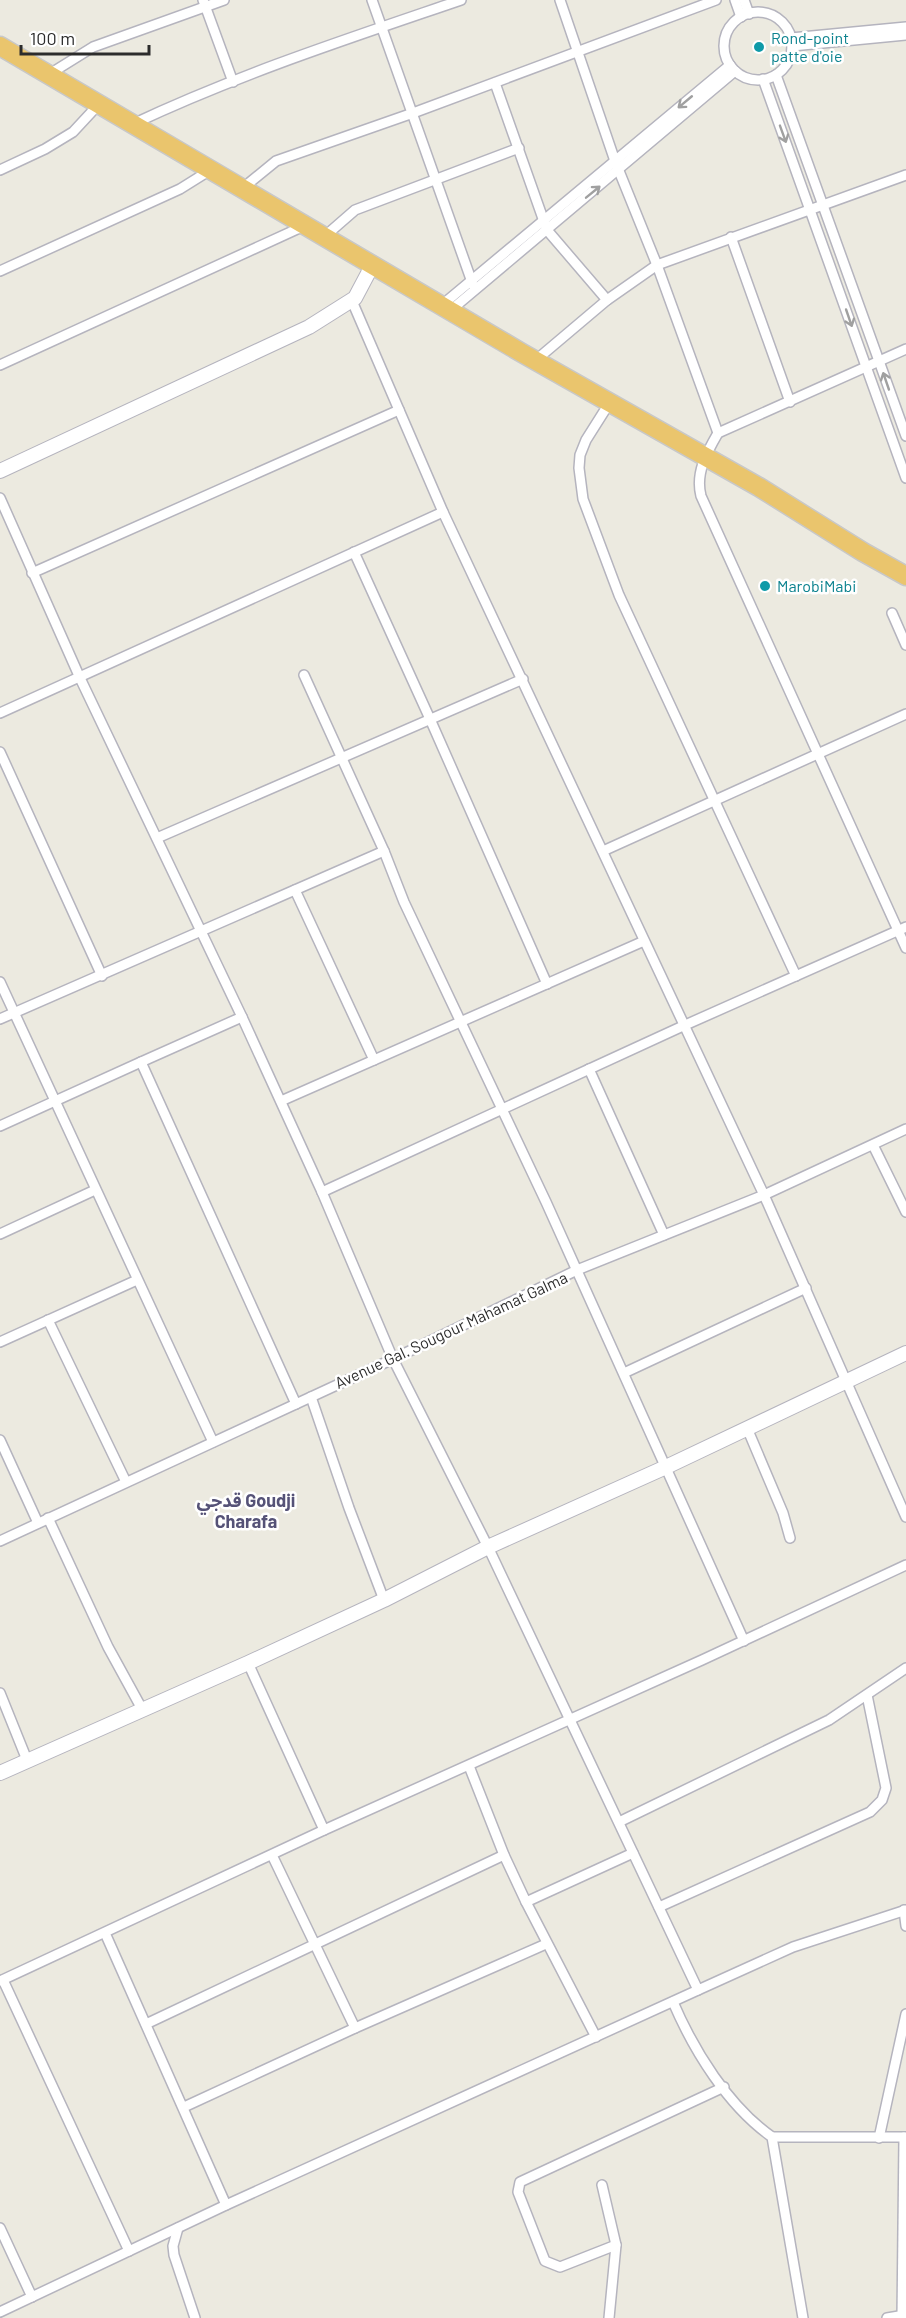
<svg xmlns="http://www.w3.org/2000/svg" width="906" height="2318" font-family="Barlow,'Noto Sans Arabic',sans-serif">
  <style>
    .lines { fill: none; stroke-linecap: round; stroke-linejoin: round }
    .street-casing { stroke: #b5b4be; stroke-width: 12 }
    .secondary-casing { stroke: #b5b4be; stroke-width: 16 }
    .highway-casing { stroke: #c8c8c8; stroke-width: 21 }
    .street { stroke: #fff; stroke-width: 9 }
    .secondary { stroke: #fff; stroke-width: 14 }
    .highway { stroke: #eac56d; stroke-width: 18 }
    .oneway { stroke: #a0a0a0 }
    .culture-dot { fill: #0f9aa8; stroke: #fff; stroke-width: 2 }
    .labels { text-anchor: middle; stroke-width: 5; stroke-linejoin: round; paint-order: stroke }
    .culture-label { font-size: 16px; fill: #0d838f; stroke: #fff; text-anchor: start }
    .street-label { font-size: 16px; fill: #2c2c2c; stroke: #fff }
    .neighbourhood-label { font-size: 18px; font-weight: bold; fill: #555277; stroke: #fff }
  </style>
  <rect width="100%" height="100%" fill="#eceae0"/>
  <g class="lines">
    <g class="street-casing">
      <g id="street">
        <polyline points="203,0 233,82"/>
        <polyline points="372,0 473,285"/>
        <polyline points="560,0 615,161 657,265 718,433"/>
        <polyline points="735,0 741,17"/>
        <polyline points="744,0 749,14"/>
        <circle cx="758" cy="46" r="34"/>
        <polyline points="791,38 906,27"/>
        <polyline points="792,46 906,35"/>
        <polyline points="48,75 93,47 224,0"/>
        <polyline points="776,75 906,436"/>
        <polyline points="763,79 906,478"/>
        <polyline points="495,83 547,230 607,300"/>
        <path d="M133,124c106,-50 217,-86 328,-124"/>
        <polyline points="0,170 45,149 73,132 99,104"/>
        <polyline points="243,188 276,161 413,113 716,0"/>
        <polyline points="324,237 355,210 519,148"/>
        <polyline points="731,237 790,402"/>
        <polyline points="0,271 180,189 212,169"/>
        <polyline points="352,301 443,512 764,1195 906,1517"/>
        <polyline points="442,305 730,65"/>
        <polyline points="451,310 735,71"/>
        <path d="M906,349l-188,84c-11,19 -23,40 -17,63l205,452"/>
        <polyline points="536,360 607,300 657,265 906,175"/>
        <polyline points="0,365 306,225"/>
        <polyline points="610,402 586,440 580,455 579,468 583,499 619,595 796,976"/>
        <polyline points="0,498 80,678 242,1017 322,1192 393,1359 488,1547 698,1990 793,1947 906,1910"/>
        <polyline points="354,552 430,719 547,984"/>
        <polyline points="32,573 399,410"/>
        <polyline points="892,613 906,645"/>
        <polyline points="304,675 384,851 404,902 546,1202 744,1641"/>
        <polyline points="0,713 443,512"/>
        <polyline points="0,752 102,976"/>
        <polyline points="157,838 523,679"/>
        <polyline points="603,851 906,714"/>
        <polyline points="295,890 374,1060"/>
        <polyline points="0,982 213,1442"/>
        <polyline points="242,1017 141,1062 296,1404"/>
        <polyline points="0,1019 384,851"/>
        <polyline points="589,1069 664,1235"/>
        <polyline points="281,1101 644,941"/>
        <polyline points="0,1126 141,1062"/>
        <polyline points="873,1145 906,1212"/>
        <polyline points="322,1192 683,1026 906,927"/>
        <polyline points="0,1234 95,1190"/>
        <polyline points="48,1320 126,1482"/>
        <polyline points="0,1342 137,1280"/>
        <polyline points="624,1373 806,1288"/>
        <polyline points="311,1397 349,1508 384,1600"/>
        <polyline points="747,1428 783,1513 790,1538"/>
        <polyline points="0,1440 38,1523"/>
        <polyline points="48,1518 108,1647 142,1709"/>
        <polyline points="0,1541 393,1359 577,1270 764,1195 906,1129"/>
        <polyline points="248,1663 324,1830"/>
        <polyline points="0,1693 27,1760"/>
        <polyline points="469,1766 504,1855 526,1902 596,2037"/>
        <polyline points="619,1822 829,1720 906,1668"/>
        <polyline points="272,1855 355,2028"/>
        <polyline points="526,1902 633,1853"/>
        <polyline points="659,1907 870,1812 882,1800 886,1788 867,1695"/>
        <polyline points="904,1910 906,1926"/>
        <polyline points="105,1933 226,2205"/>
        <polyline points="3,1980 129,2251"/>
        <polyline points="0,1981 324,1830 702,1660 906,1565"/>
        <path d="M673,2002c21,49 55,104 99,135l31,181"/>
        <polyline points="146,2024 504,1855"/>
        <polyline points="184,2107 355,2028 546,1944"/>
        <polyline points="772,2137 906,2137"/>
        <polyline points="879,2138 906,2014"/>
        <polyline points="602,2185 616,2245 609,2318"/>
        <polyline points="0,2228 32,2297"/>
        <polyline points="178,2228 173,2246 174,2255 195,2318"/>
        <polyline points="616,2245 560,2267 545,2261 518,2192 520,2182 724,2087"/>
        <polyline points="0,2312 226,2205 698,1990"/>
        <polyline points="887,2318 905,2315"/>
        <polyline points="902,2318 904,2137"/>
      </g>
    </g>
    <g class="secondary-casing">
      <g id="secondary">
        <polyline points="0,471 309,327 355,298 373,264"/>
        <polyline points="0,1773 248,1663 384,1600 488,1547 666,1467 906,1353"/>
      </g>
    </g>
    <g class="highway-casing">
      <polyline id="highway" points="0,46 522,353 759,487 863,552 906,576"/>
    </g>
    <use href="#street" class="street"/>
    <use href="#secondary" class="secondary"/>
    <use href="#highway" class="highway"/>
  </g>
  <defs><path id="oneway-shaft" d="M-6 0H5M1.5-3L5.5 0L1.5 3" fill="none" stroke-width="1.6" stroke-linecap="round" stroke-linejoin="round" transform="scale(1.5)"/></defs>
  <g class="oneway">
    <use href="#oneway-shaft" transform="translate(685 102) rotate(140)"/>
    <use href="#oneway-shaft" transform="translate(783 134) rotate(70)"/>
    <use href="#oneway-shaft" transform="translate(593 192) rotate(-39)"/>
    <use href="#oneway-shaft" transform="translate(849 318) rotate(71)"/>
    <use href="#oneway-shaft" transform="translate(886 381) rotate(-109)"/>
  </g>
  <g class="culture-dot">
    <circle cx="759" cy="47" r="6"/>
    <circle cx="765" cy="586" r="6"/>
  </g>
  <g class="labels">
    <g class="culture-label">
      <text x="771" y="44">Rond-point<tspan x="771" dy="18">patte d'oie</tspan></text>
      <text x="777" y="592">MarobiMabi</text>
    </g>
    <g class="street-label">
      <text transform="translate(451 1330) rotate(-25)" y="6">Avenue Gal. Sougour Mahamat Galma</text>
    </g>
    <g class="neighbourhood-label">
      <text x="246" y="1507">قدجي Goudji<tspan x="246" dy="21">Charafa</tspan></text>
    </g>
  </g>
  <path d="M21 45v9h128v-9" fill="none" stroke="#2c2c2c" stroke-width="3"/>
  <text x="30" y="45" font-size="18" fill="#2c2c2c" stroke="#ffffff" stroke-width="4.5" paint-order="stroke">100 m</text>
</svg>
